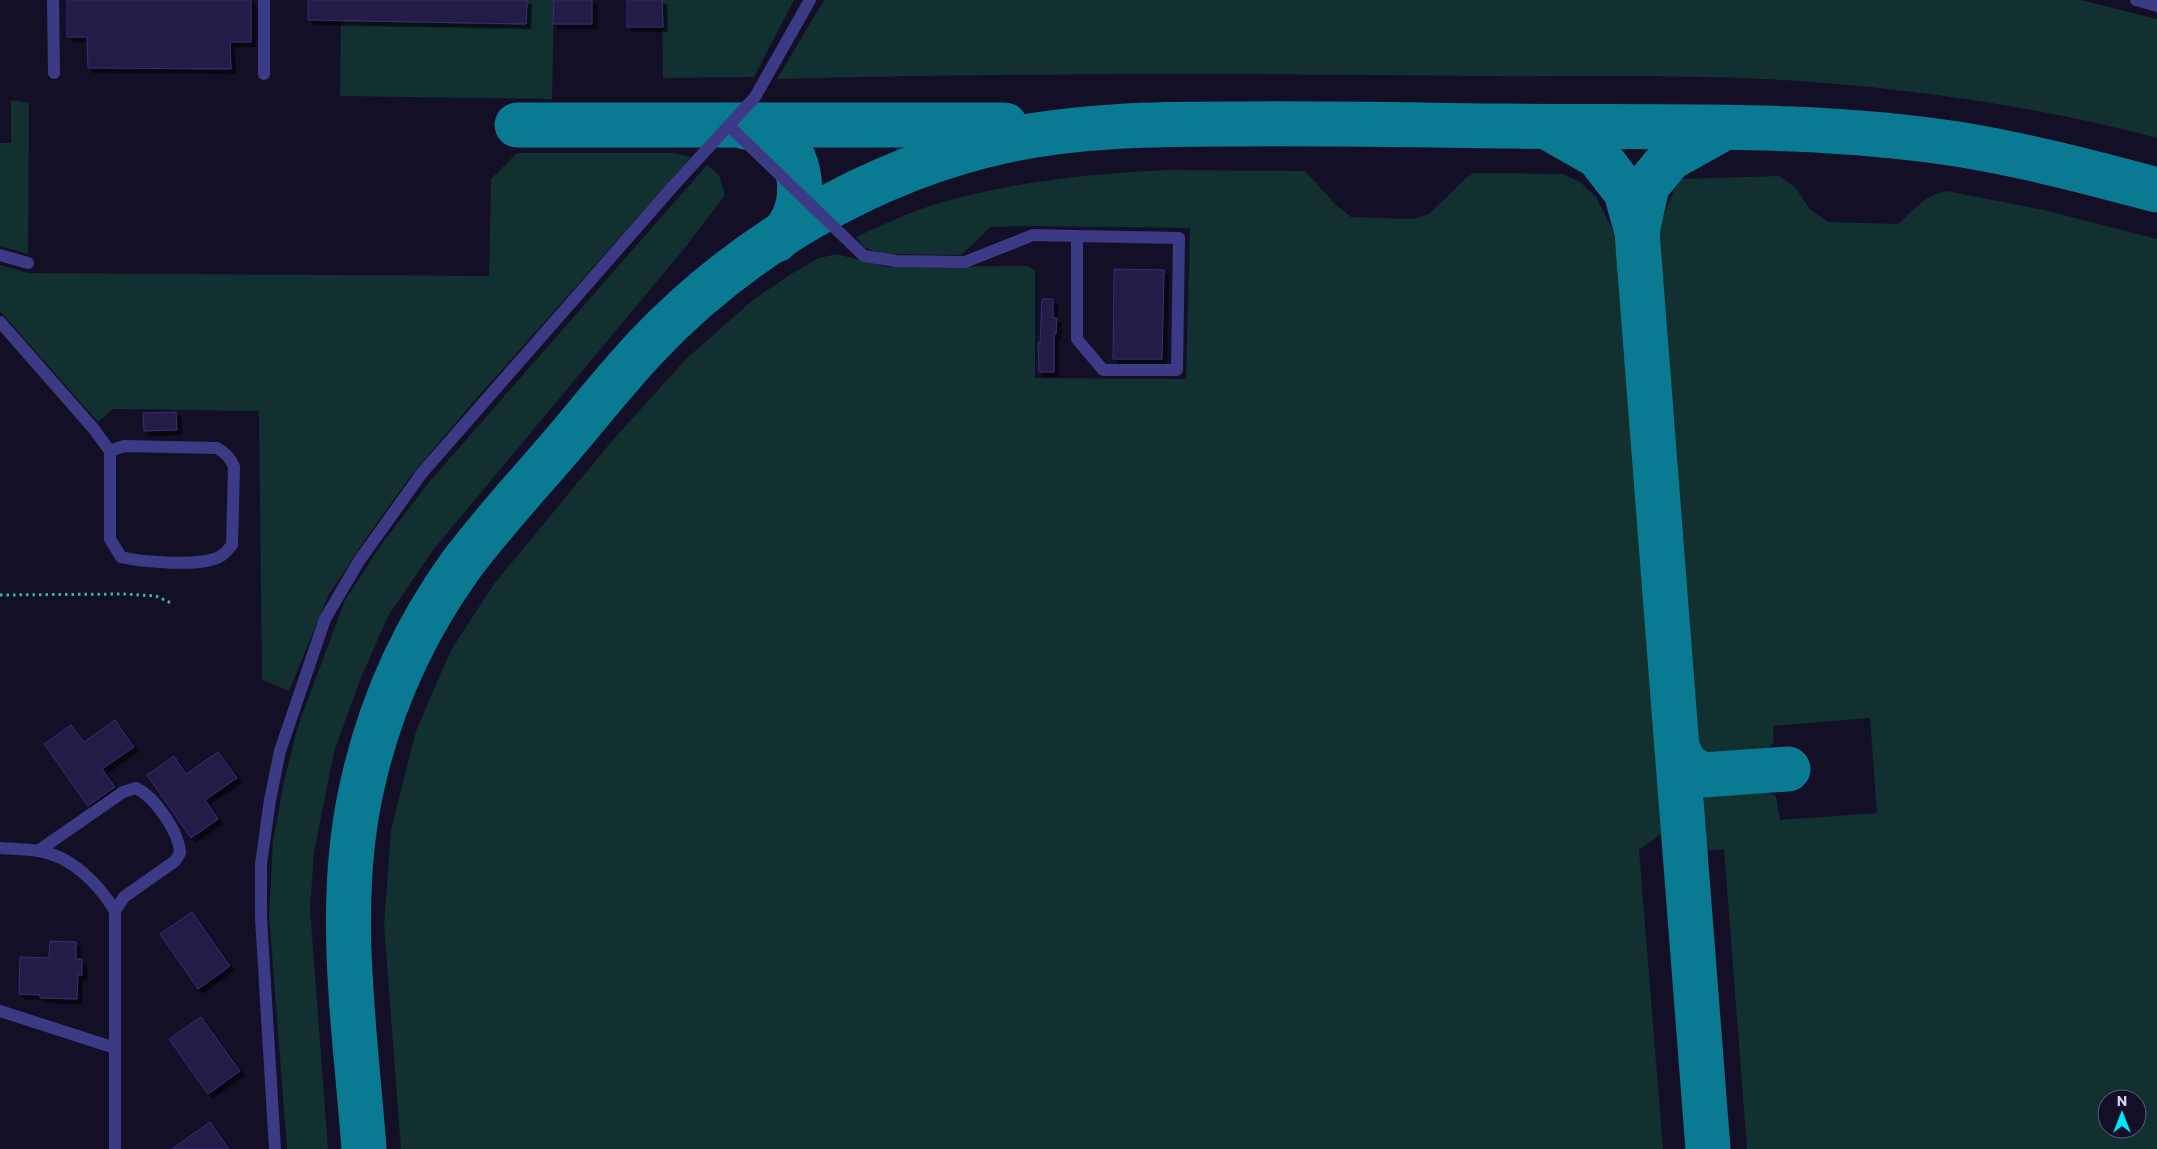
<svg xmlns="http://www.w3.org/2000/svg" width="2157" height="1149" font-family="Commissioner,sans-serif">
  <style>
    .green { fill: #12302f; fill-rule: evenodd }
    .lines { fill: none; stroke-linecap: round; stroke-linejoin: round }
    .taxiway { stroke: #0a7a92; stroke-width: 45 }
    .building { fill: #241b47; stroke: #3b2d73; filter: url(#shadow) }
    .path { stroke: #2fb8b0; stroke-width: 3; stroke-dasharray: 2.5 4; stroke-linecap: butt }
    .minor { stroke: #3d3a85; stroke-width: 12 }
  </style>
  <defs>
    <filter id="shadow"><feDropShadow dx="4.5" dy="4.5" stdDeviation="0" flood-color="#0009"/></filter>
  </defs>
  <rect width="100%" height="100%" fill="#130f26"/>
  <g class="green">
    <polygon points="527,0 554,0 552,99 340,96 341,21 526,24"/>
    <polygon points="662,0 794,0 754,77 663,78"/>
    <path d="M824,0h1257l76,19v119c-101,-27 -204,-43 -308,-53 -122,-12 -246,-8 -369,-9 -234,-3 -469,-3 -703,3z"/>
    <polygon points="11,100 29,103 28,254 0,246 0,143 11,143"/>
    <polygon points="517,153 674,153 691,157 475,400 410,477 367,537 328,596 289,691 262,680 259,411 113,409 98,422 0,311 0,265 28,273 489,276 491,179"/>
    <polygon points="707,165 719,175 725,195 687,245 433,550 388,616 360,680 334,752 314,852 310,908 328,1149 287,1149 269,915 273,842 284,781 298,726 345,600 383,542 429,482"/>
    <path d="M1167,170l138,1 32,35 14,11 62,2 16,-5 37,-36 8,-5 89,1 17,8 16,15 16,32 8,34 41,563v8l-22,16 24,299h-1262l-17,-224 7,-95 25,-99 35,-81 43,-66 118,-143 74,-82 67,-59 38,-26 28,-16 18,-4 49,13 142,-1 7,4v108l151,1 4,-151 -159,-2 -40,1 -30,28 -81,-1 -16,-7 -8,-10c24,-11 49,-23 74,-31 77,-24 157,-32 237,-36z"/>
    <path d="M1779,176l16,11 15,22 18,13 71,2c14,-14 27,-30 48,-33l97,19 113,29v910h-410l-23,-300 -18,2 -4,-49 7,-8 61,-1 6,4 4,23 97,-7 -7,-95 -97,8 1,16 -7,8 -64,3 -8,-6 -2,-13 -36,-478c2,-32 8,-49 23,-77zM2107,1099h30v30h-30z"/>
  </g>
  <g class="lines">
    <g class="taxiway">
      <polyline points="517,125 1005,125"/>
      <path d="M745,127c6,1 13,1 19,3 37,13 45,67 25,96 -3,5 -9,10 -13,14"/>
      <polyline points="1547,127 1598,156 1626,192 1637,232 1708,1149"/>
      <polyline points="1637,232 1647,186 1670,158 1722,129"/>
      <polyline points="1677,748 1686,766 1703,775 1788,769"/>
      <path d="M364,1149c-9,-123 -30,-249 0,-371 18,-77 51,-149 97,-213 30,-40 64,-77 96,-114 30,-35 58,-71 89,-104 95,-101 226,-178 362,-207 74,-15 148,-16 223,-16 91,-1 182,1 273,2 151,2 310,-5 459,19 66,11 130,28 194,45"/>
    </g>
  </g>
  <g class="building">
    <polygon points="67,0 251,0 251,42 230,42 231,69 88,68 87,37 67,37"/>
    <polygon points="308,0 527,0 526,24 308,20"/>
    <polygon points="554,0 592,0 592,24 553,24"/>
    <polygon points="627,0 662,0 663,27 627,27"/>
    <polygon points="1114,269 1164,270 1162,359 1113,359"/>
    <polygon points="1042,299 1053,299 1053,318 1057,318 1056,334 1054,334 1054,372 1039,372 1038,343 1040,343"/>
    <polygon points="176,412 177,430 144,431 143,413"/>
    <polygon points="115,720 134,747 102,769 115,787 88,806 44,744 71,725 84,742"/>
    <polygon points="218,752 237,778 205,800 218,819 191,838 147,775 174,756 186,774"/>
    <polygon points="192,912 230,966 198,989 160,934"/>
    <polygon points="50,941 76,942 76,959 82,959 82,975 78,975 77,999 40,998 40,995 19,994 20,957 49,958"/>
    <polygon points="201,1017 240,1071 208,1094 169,1039"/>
    <polygon points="210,1122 229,1149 172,1149"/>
  </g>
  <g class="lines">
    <polyline class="path" points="0,595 124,594 156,596 171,603"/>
    <g class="minor">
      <polyline points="53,0 54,73"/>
      <polyline points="264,0 264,74"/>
      <polyline points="2136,0 2157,6"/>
      <polyline points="729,126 864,256 896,261 965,262 1033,235 1077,236 1077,339 1103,370 1177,370 1179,238 1077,236"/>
      <polyline points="0,255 28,263"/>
      <path d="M0,322l93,106 17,23v88l11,18c20,5 74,9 93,2 8,-2 13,-8 18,-14l2,-78c-3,-9 -8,-14 -17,-19l-93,-2 -14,5"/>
      <path d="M0,848c13,1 26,1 39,3 32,5 60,33 76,60v238"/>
      <path d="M38,851l85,-59 13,-4c19,9 43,44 44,65l-5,8 -51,36 -9,14"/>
      <polyline points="0,1011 115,1048"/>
      <polyline points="275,1149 261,918 261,864 270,800 280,751 325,619 359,561 422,473 675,184 755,97 810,0"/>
    </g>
  </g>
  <g transform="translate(2122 1114)"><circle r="24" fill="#130f26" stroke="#625e7d"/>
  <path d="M0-4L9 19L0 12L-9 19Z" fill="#00e5ff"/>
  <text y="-8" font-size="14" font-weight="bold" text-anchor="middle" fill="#d9d4ff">N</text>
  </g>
</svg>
